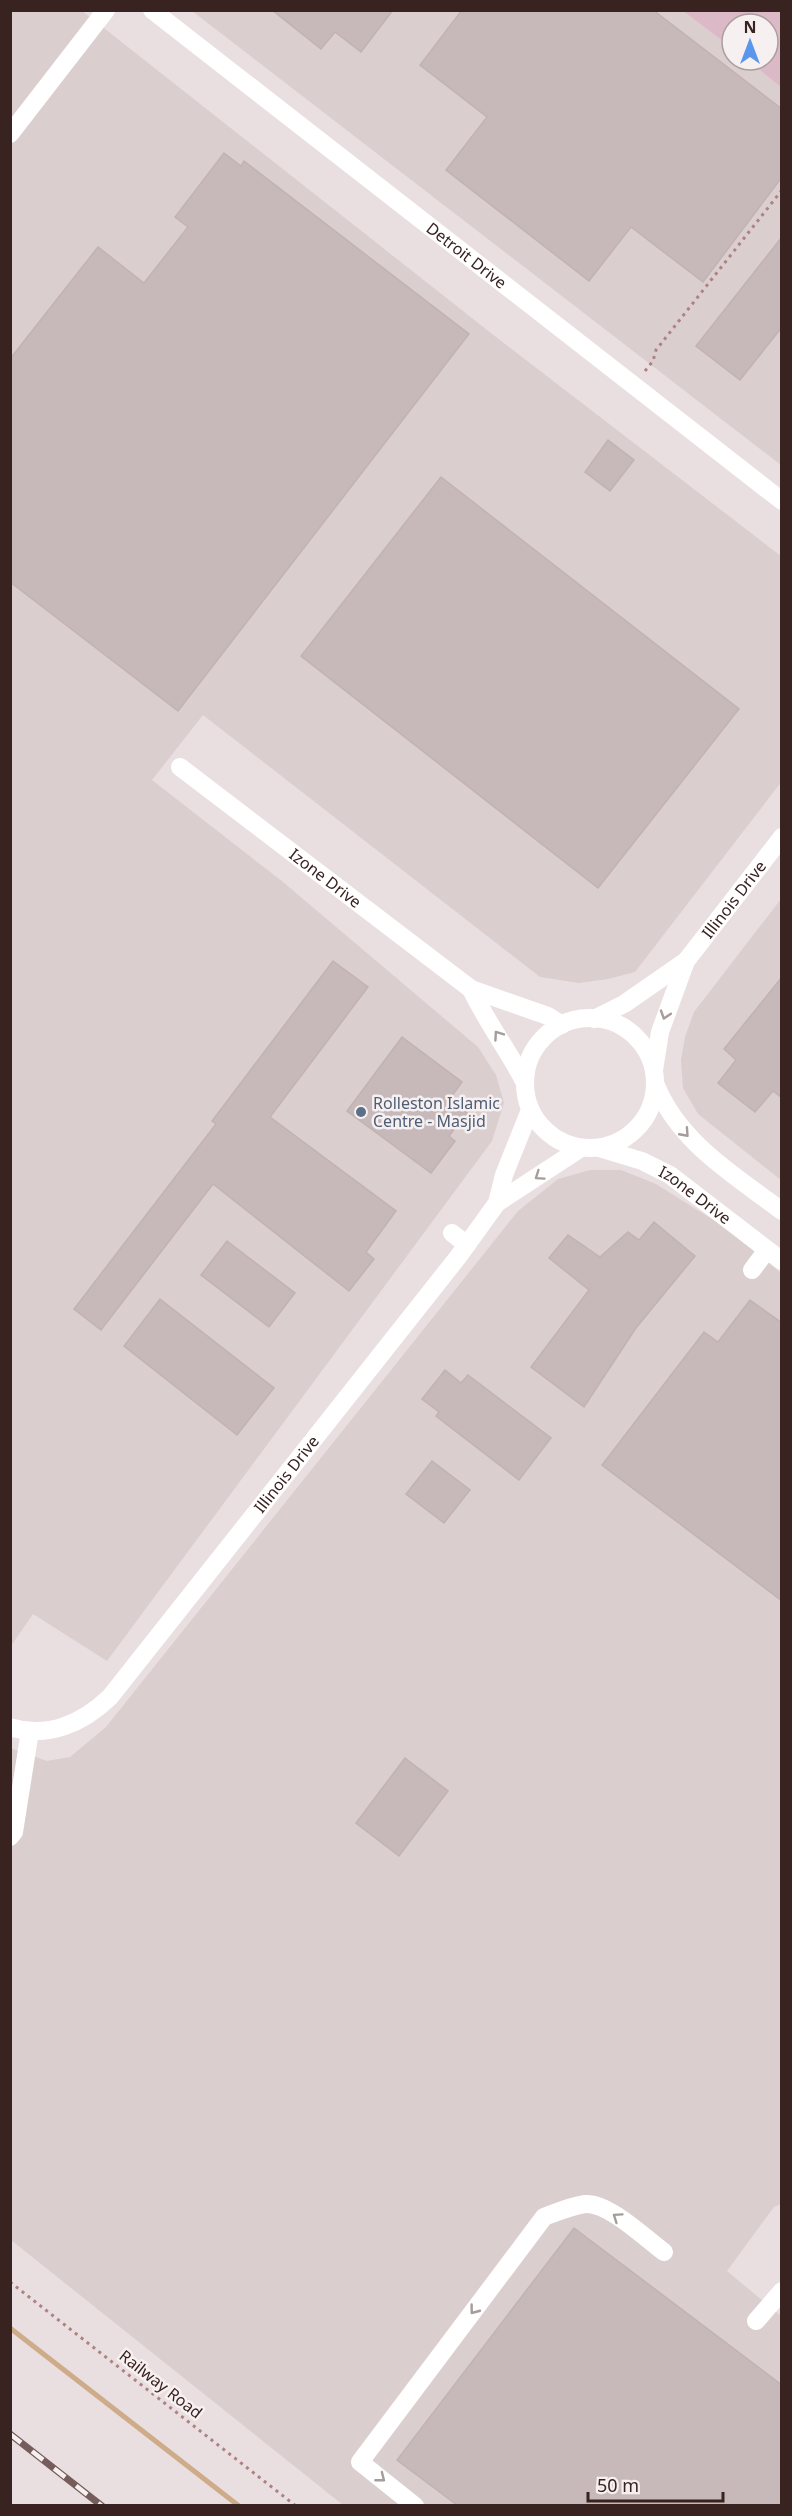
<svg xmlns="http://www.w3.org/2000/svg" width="792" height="2516" font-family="'Noto Sans',sans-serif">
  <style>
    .built { fill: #dacecf }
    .green { fill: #dbb9c6 }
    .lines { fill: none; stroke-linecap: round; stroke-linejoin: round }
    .stream { stroke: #ceab89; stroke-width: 5 }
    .building { fill: #c7b8b9; stroke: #c3b2b3; stroke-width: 1.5 }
    .path { stroke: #ad8281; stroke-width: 3; stroke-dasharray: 3 4.5; stroke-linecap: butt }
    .minor { stroke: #fff; stroke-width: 18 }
    .rail-casing { stroke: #755d5b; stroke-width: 7 }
    .rail { stroke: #f7f0f1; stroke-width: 4.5; stroke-dasharray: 14; stroke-linecap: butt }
    .oneway { stroke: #a69c9b }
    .service-dot { fill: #5c6f8a; stroke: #f7f0f1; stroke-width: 2 }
    .labels { text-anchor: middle; stroke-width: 5; stroke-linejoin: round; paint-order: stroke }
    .street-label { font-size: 16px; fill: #392321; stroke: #f7f0f1 }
    .service-label { font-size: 16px; fill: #4e5e75; stroke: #f7f0f1; text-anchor: start }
  </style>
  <rect width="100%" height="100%" fill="#eadfe0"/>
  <g class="built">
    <polygon points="81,10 496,337 781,556 782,781 635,972 608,979 579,983 540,977 203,715 152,780 283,882 478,1047 496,1075 504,1103 492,1141 107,1661 33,1614 11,1646 10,11"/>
    <polygon points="192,11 683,11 732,48 732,60 747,60 781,87 781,465"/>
    <polygon points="781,899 781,1180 698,1114 683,1088 681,1060 685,1037 694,1012"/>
    <polygon points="590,1170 621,1170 656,1184 723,1226 781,1273 781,2204 774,2207 727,2271 781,2316 781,2505 343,2505 11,2240 10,1748 47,1761 70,1757 106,1727 518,1211 558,1179"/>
  </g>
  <polygon class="green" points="683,11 781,11 781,87 747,60 768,60 768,24 732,24 732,48"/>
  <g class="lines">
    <polyline class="stream" points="10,2328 239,2506"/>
  </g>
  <g class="building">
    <polygon points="272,10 393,10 361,52 335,32 321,49"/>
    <polygon points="462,10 653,10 782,109 782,177 703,282 631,227 589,281 446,170 487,117 420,65"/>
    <polygon points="224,153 241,166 244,161 469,334 178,711 10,582 10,359 98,247 144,283 188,227 175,217"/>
    <polygon points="782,237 782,327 740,380 696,346"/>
    <polygon points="608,440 634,460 610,491 585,472"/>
    <polygon points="441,477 739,709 598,888 301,656"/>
    <polygon points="333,961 368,987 270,1117 396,1211 366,1252 374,1259 349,1291 213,1184 101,1330 74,1309 216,1124 212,1121"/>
    <polygon points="782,977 782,1098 773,1091 755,1112 718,1083 736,1060 724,1049"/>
    <polygon points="402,1037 462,1082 449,1100 467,1113 449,1136 455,1141 431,1173 347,1111"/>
    <polygon points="654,1222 695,1256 636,1328 584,1407 531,1367 589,1290 549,1258 568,1235 600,1257 628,1232 639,1240"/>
    <polygon points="227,1241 295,1293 269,1327 201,1275"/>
    <polygon points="160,1299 274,1388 237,1435 124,1346"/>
    <polygon points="750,1300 782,1323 782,1601 602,1465 704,1332 718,1342"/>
    <polygon points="445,1370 461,1383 468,1375 551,1438 519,1480 436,1416 439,1412 422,1399"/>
    <polygon points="432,1461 470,1490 444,1523 406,1494"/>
    <polygon points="405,1758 448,1791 399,1856 356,1823"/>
    <polygon points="574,2228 782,2385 782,2505 457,2505 397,2460"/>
  </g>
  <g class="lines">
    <g class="path">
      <polyline points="645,371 653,361 656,350 782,190"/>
      <polyline points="10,2282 296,2506"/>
    </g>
    <g class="minor">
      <path id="s1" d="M152,10l630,491"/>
      <polyline points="10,134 106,10"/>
      <path id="s2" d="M180,767l291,222 77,27 14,9"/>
      <path d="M471,989c15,32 37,61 53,92"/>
      <circle cx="590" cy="1083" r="65"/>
      <polyline points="594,1019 624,1004 686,961"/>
      <path id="s3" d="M654,1070l6,-38 26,-71 96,-124"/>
      <path d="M655,1083c23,59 79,92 127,128"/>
      <path id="s4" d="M599,1148l43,13 28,14 112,86"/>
      <polyline points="497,1203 581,1148"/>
      <polyline points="452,1233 467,1245"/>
      <polyline points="752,1270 767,1250"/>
      <path id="s5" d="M10,1727c38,12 73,-4 100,-30l348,-440 39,-54 7,-28 26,-65"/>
      <polyline points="10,1837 14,1832 30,1731"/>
      <polyline points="756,2321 782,2291"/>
      <path d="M415,2506l-55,-44 184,-245c13,-5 27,-11 41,-13 23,-2 60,34 79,48"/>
    </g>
    <g class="rail-casing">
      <polyline id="rail" points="10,2434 102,2506"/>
    </g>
    <use href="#rail" class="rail"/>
  </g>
  <defs><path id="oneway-chevron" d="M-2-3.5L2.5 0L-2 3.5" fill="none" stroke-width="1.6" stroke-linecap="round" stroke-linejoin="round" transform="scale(1.5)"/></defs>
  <g class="oneway">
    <use href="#oneway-chevron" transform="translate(665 1015) rotate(108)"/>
    <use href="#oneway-chevron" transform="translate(498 1035) rotate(-125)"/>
    <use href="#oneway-chevron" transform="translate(685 1133) rotate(48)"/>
    <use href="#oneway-chevron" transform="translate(539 1176) rotate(145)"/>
    <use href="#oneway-chevron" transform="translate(617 2217) rotate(-145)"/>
    <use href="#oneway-chevron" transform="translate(474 2310) rotate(127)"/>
    <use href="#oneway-chevron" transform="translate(381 2478) rotate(38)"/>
  </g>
  <circle class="service-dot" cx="361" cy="1112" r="6"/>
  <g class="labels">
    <g class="street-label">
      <text dy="6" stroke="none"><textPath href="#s1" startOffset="399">Detroit Drive</textPath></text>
      <text dy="6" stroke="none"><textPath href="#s2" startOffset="183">Izone Drive</textPath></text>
      <text dy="6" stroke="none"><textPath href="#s3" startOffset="192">Illinois Drive</textPath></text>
      <text dy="6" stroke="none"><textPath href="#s4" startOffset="108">Izone Drive</textPath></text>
      <text dy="6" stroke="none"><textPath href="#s5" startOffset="394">Illinois Drive</textPath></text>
      <text transform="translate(161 2384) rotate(38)" y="6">Railway Road</text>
    </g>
    <g class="service-label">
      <text x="373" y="1109">Rolleston Islamic<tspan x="373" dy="18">Centre - Masjid</tspan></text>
    </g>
  </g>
  <rect width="792" height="2516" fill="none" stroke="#392321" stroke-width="24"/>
  <g transform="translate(750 42)"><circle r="28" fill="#f7f0f1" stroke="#ab9e9e" stroke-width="1.5"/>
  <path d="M0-4.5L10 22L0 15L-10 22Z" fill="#5b96ed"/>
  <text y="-9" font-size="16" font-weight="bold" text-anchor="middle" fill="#392321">N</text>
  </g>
  <path d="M588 2492v9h135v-9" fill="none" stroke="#392321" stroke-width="3"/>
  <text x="597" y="2492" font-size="18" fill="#392321" stroke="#f7f0f1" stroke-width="4.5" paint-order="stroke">50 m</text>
</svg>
